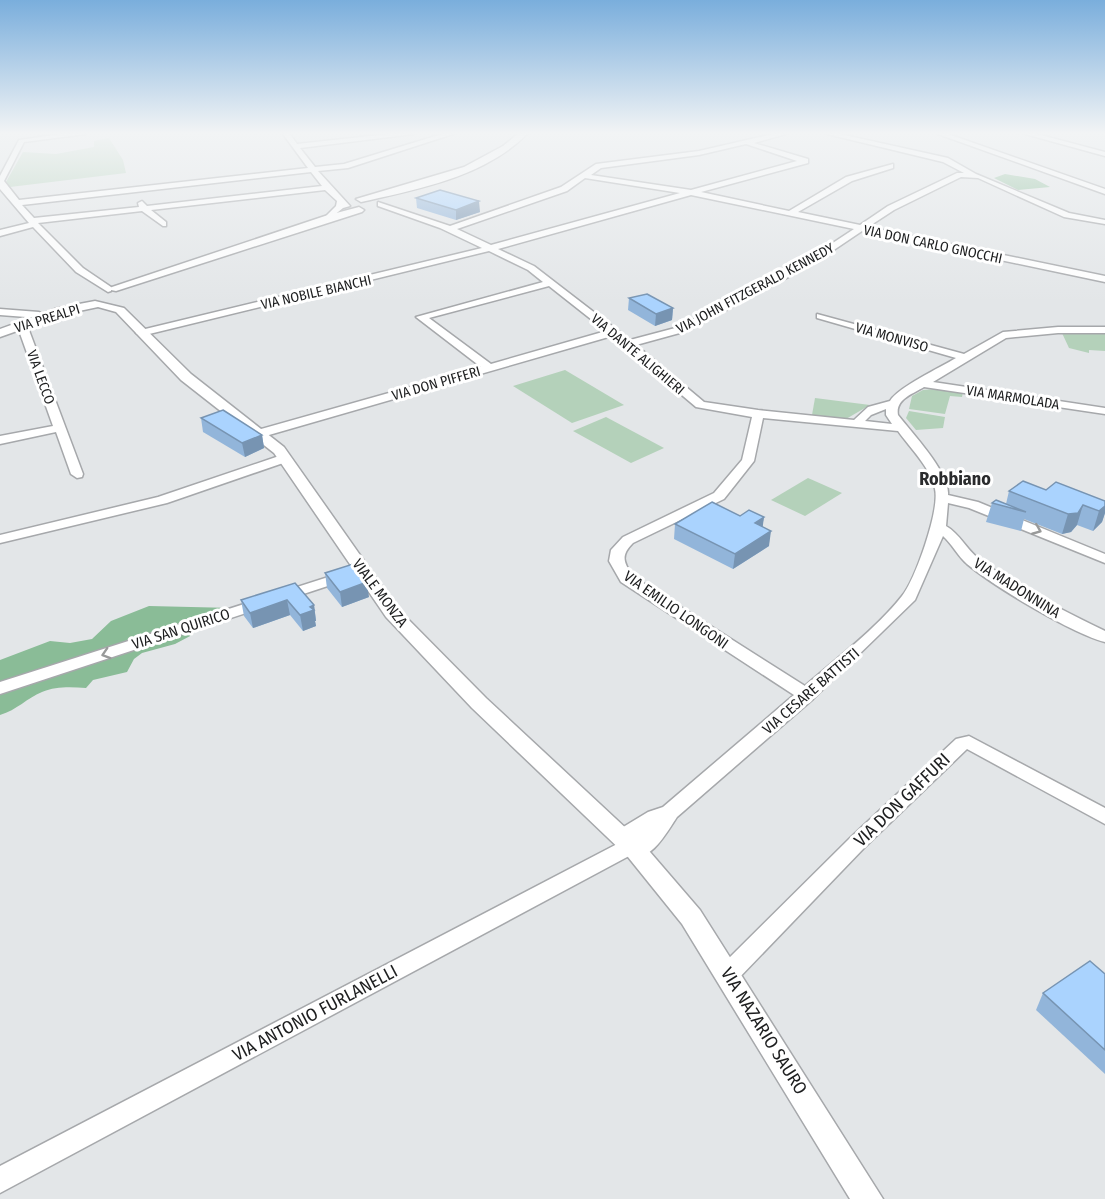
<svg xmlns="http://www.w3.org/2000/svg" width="1105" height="1199" font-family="'Fira Sans Condensed',sans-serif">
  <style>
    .green { fill: #b4d1ba }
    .forest { fill: #8abc97 }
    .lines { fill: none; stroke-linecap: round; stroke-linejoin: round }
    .minor-casing { stroke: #a6a8ab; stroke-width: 3 }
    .major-casing { stroke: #a6a8ab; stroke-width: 3 }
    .minor { fill: #fff; fill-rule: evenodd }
    .major { fill: #fff; fill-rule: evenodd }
    .wall { fill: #92b5da }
    .shaded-wall { fill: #7794b2 }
    .building { fill: #aad3fe; stroke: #7794b2; stroke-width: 1.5 }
    .oneway { stroke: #999a9a }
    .labels { text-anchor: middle; stroke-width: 6; stroke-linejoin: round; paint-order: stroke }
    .far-street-label { font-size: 14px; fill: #1d1e1f; stroke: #fff }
    .street-label { font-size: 15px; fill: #1d1e1f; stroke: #fff }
    .quarter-label { font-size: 18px; font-weight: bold; fill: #2a2b2d; stroke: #fff }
    .near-street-label { font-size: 18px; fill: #1d1e1f; stroke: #fff }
  </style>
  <rect width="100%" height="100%" fill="#e3e6e8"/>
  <g class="green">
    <polygon points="109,138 123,160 126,173 10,187 6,182 23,152 56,154 94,147 94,141"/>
    <polygon points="1062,333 1105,333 1105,351 1089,350 1089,353 1069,348"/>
    <polygon points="565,370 624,405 572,423 513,386"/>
    <polygon points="935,389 963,392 962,397 950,396 945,414 909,409 912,396 923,390"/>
    <polygon points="815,398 870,405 846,419 812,415"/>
    <polygon points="909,411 945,417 943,428 916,430 906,418"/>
    <polygon points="606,417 664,448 631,463 573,431"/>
    <polygon points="808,478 842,493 805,516 771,500"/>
  </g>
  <g class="forest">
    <polygon points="1005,174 1035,179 1050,187 1018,190 994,178"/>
    <path d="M149,606l84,2 -30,15 -11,12 -17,9 -33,9 -8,6 -7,13 -34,8 -7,8c-14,-1 -30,-2 -44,4 -15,6 -25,18 -42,23v-55l50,-19 20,2 22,-4 19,-18z"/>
  </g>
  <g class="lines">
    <g class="minor-casing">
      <g id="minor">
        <path d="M60,134h26l-62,8 -20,39 15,19 289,-32 -25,-34h7l7,10 92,-10h25l-114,14 15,19 29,-3 98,-30h11l-105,34 -30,3 32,35 -7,2 -15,12 -4,-2 12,-12 1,-5 -12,-11 -174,20 15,12v4h-3l-21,-15 -104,12 45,45 28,19v4l-3,1 -32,-20 -43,-45 -33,9v-6l29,-7 -29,-34v-13l19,-36zM311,172l11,14 -175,20 -5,-5 -4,2 1,4 -105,11 -12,-13z"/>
        <path d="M773,134h13l-32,9 54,16v4l-107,29 88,19 57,-34 47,-13v4l-41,13 -54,31 62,13 28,-19 69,-33h7l-21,-11 -116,-28h13l108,24 28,16 93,39 36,7v4l-41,-7 -86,-39 -17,-1 -67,33 -26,17 237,49v6l-243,-51 -49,33 -126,67 -51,14 68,57 54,8 96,10 14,-13 22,-6c7,-13 51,-34 66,-43l-139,-40v-4l147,40 39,-22 55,-5h47v6h-47l-52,5 -73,44 172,26v6l-181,-27c-11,7 -29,12 -26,28 14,18 52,58 50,80l30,7 127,52v9l-136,-55 -21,-5 -2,23c14,8 20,23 33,33 38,29 83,51 126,72v11c-34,-9 -110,-55 -138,-78 -9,-8 -15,-20 -24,-28l-28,64 -102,99 -136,118c-10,15 -27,47 -48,39l-629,337v-27l619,-323 -7,-6 3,-5 33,-20 15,-5 131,-112 -173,-113 -12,-21 2,-11 12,-13 91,-44 28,-33 10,-43 -56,-10 -84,-71 -350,101 -4,1 -6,-4 2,-3 227,-64 -65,-50 127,-35 -15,-12 -39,-19 -348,85 -5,-3 1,-2 345,-83 -42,-20 -62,-22v-4l72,24 111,-39 35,-23 103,-13zM746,144l51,17 -106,29 -100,-15 10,-7 98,-13zM585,178l95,15 -189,52 -34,-16 110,-38zM691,195l163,34 -47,31 -128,67 -49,13 -96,-74 -36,-17zM549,286l57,45 -115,33 -62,-46zM886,409v6l6,9 -27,-3 6,-6zM763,418l135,13c12,17 33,37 37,58 5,21 -20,91 -33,107 -25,32 -66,63 -97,90l-173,-110c-8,-14 -12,-20 1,-33l91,-44 30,-38z"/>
        <polygon points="938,134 948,134 1105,189 1105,194"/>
        <polygon points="1025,134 1037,134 1105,152 1105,156"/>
        <polygon points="0,309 39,312 44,315 39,318 0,315"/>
        <polygon points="22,322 27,325 83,474 82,477 77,478 71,474 56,432 0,444 0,436 53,426 17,325"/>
        <polygon points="285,454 289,455 289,461 167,503 0,543 0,535 158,497"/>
        <polygon points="344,572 351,576 349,579 0,694 0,682"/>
        <polygon points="969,736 1105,808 1105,824 967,749 865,847 736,981 728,983 720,981 717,974 720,967 851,837 956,739"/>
      </g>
    </g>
    <g class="major-casing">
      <g id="major">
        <path d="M518,134h9c-43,43 -109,55 -166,68l-5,-3 108,-32 39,-21z"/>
        <polygon points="359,207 364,210 362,212 116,291 106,289 325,216"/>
        <polygon points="95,301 124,308 191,374 284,447 398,609 486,698 644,845 700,910 883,1199 850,1199 682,924 628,857 472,708 386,617 274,453 181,380 116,312 98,307 65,314 0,337 0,329 58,308"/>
      </g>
    </g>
    <use href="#minor" class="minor"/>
    <use href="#major" class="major"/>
  </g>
  <g class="wall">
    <polygon points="416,198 480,212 456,220 417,208"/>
    <polygon points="629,298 673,308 672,320 655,326 628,310"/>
    <polygon points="201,418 262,435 264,448 245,457 203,432"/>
    <polygon points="1009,491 1105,501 1105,513 1102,522 1093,531 1077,525 1071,532 1062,534 1024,519 1021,531 986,522 992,503 1006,504"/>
    <polygon points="740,516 764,517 762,527 769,546 733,569 674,539 675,524"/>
    <polygon points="325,573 369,597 342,607 327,588"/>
    <polygon points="295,583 314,605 316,621 315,621 316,626 303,631 290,615 253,628 244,616 241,600"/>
    <polygon points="1105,974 1105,1074 1036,1010 1043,993"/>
  </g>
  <g class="shaded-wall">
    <polygon points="479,201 480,212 456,220 456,210"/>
    <polygon points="673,308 672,320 655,326 656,314"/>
    <polygon points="262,435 264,448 245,457 242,443"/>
    <polygon points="1083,505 1077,525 1071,532 1062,534 1068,514"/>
    <polygon points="1105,506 1105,513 1102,522 1093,531 1099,511"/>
    <polygon points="764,517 762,532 755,523"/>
    <polygon points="771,531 769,546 733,569 735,554"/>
    <polygon points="367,582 369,597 342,607 340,592"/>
    <polygon points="287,600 290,615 253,628 250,613"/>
    <polygon points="314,605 316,621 315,621 316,626 303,631 300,615 310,607"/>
  </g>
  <g class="building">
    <polygon points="440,190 479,201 456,210 416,198"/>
    <polygon points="647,294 673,308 656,314 629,298"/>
    <polygon points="223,410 262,435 242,443 201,418"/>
    <polygon points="1023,481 1046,490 1056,482 1105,501 1105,506 1099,511 1083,505 1078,513 1068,514 1009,491"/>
    <polygon points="996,500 1026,512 992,503"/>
    <polygon points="712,502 740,516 749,510 764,517 755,523 771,531 735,554 675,524"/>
    <polygon points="353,564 367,582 340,592 325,573"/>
    <polygon points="295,583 314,605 310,607 314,610 300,615 287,600 250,613 241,600"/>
    <polygon points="1090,961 1105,974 1105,1050 1043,993"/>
  </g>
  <defs><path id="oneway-chevron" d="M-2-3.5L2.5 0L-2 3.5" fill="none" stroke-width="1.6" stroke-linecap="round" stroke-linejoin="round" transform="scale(1.5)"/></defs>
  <g class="oneway">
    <use href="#oneway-chevron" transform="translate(1037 530) rotate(22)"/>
    <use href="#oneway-chevron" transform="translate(106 654) rotate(162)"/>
  </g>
  <linearGradient id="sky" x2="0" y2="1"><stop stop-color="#7aaedc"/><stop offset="0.44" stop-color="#f2f4f5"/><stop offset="1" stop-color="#f2f4f5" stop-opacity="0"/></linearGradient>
  <rect width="1105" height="302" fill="url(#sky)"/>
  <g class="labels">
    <g class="far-street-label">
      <text transform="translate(933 244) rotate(12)" y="5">VIA DON CARLO GNOCCHI</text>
      <text transform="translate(755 288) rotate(-28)" y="5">VIA JOHN FITZGERALD KENNEDY</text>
      <text transform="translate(316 292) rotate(-13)" y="5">VIA NOBILE BIANCHI</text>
      <text transform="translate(47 318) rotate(-17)" y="5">VIA PREALPI</text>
      <text transform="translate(892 337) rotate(16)" y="5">VIA MONVISO</text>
      <text transform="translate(638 354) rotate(40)" y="5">VIA DANTE ALIGHIERI</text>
      <text transform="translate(41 377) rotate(70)" y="5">VIA LECCO</text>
      <text transform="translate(436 383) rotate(-16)" y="5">VIA DON PIFFERI</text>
      <text transform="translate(1013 397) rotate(9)" y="5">VIA MARMOLADA</text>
    </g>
    <g class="street-label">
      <text transform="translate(1017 588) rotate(32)" y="5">VIA MADONNINA</text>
      <text transform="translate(380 593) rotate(53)" y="5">VIALE MONZA</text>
      <text transform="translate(676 610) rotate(35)" y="5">VIA EMILIO LONGONI</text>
      <text transform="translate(181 629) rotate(-18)" y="5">VIA SAN QUIRICO</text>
      <text transform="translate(811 691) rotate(-41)" y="5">VIA CESARE BATTISTI</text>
    </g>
    <g class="quarter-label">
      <text x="955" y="485">Robbiano</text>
    </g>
    <g class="near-street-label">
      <text transform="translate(902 800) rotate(-44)" y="6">VIA DON GAFFURI</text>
      <text transform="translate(315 1013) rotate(-28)" y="6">VIA ANTONIO FURLANELLI</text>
      <text transform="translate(764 1031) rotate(58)" y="6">VIA NAZARIO SAURO</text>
    </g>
  </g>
</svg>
